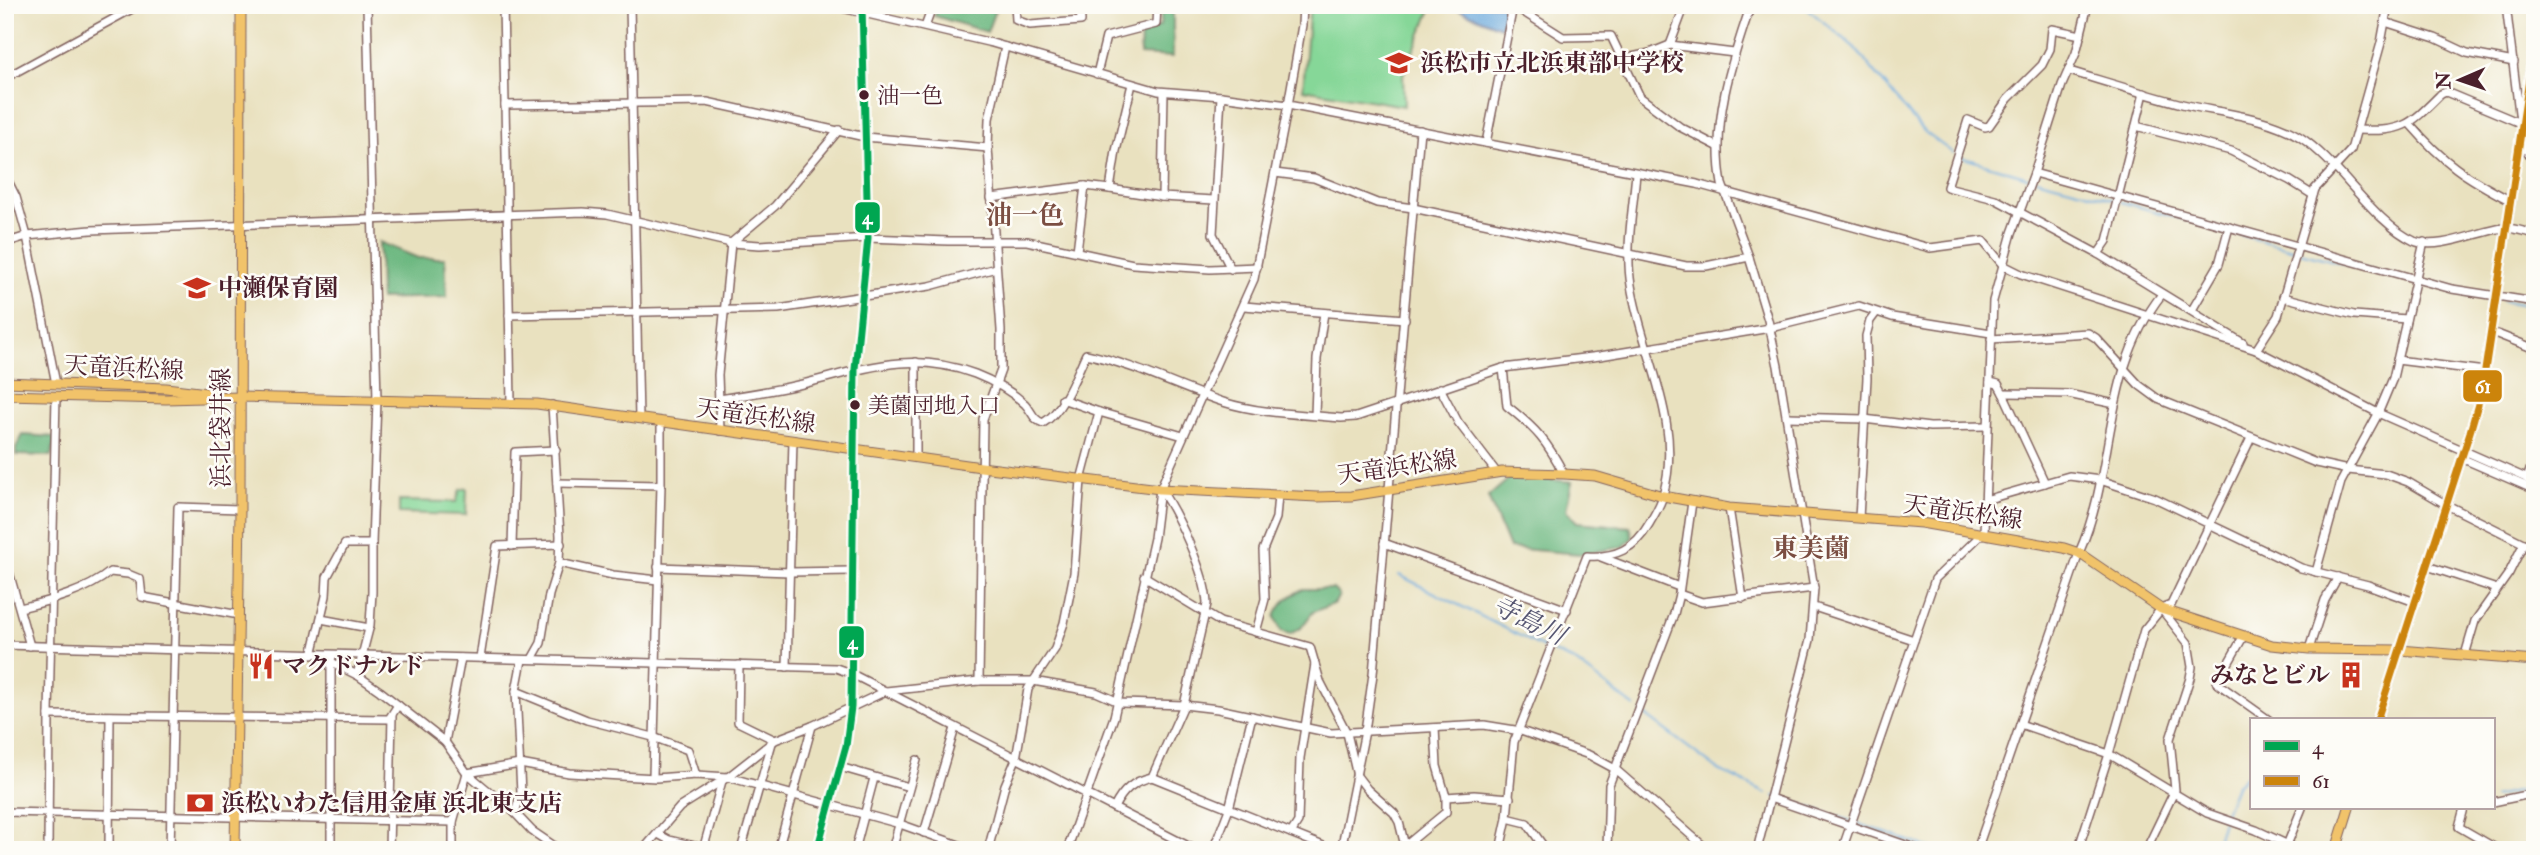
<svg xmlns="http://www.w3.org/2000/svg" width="2540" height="855" font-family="'IM FELL Double Pica','Noto Serif JP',serif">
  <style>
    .green { fill: #86d798; stroke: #687b62; stroke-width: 2 }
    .forest { fill: #6cb880; stroke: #5b6c56; stroke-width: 2 }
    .water { fill: #69a8dc; stroke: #5a6484; stroke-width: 2 }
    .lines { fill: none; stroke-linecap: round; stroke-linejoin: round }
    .stream { stroke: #69a8dc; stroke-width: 2 }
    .minor-casing { stroke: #82635f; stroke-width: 10 }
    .major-casing { stroke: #82635f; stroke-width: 11 }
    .minor { stroke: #fff; stroke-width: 7 }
    .major { stroke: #f1c36a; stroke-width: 9 }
    .bus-1-casing { stroke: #fdfcf7; stroke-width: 12 }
    .bus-2-casing { stroke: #fdfcf7; stroke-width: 12 }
    .bus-1 { stroke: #00a651; stroke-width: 7 }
    .bus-2 { stroke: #cc840b; stroke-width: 7 }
    .bus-dot { fill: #4a1f2b; stroke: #fdfcf7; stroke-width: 2.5 }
    .labels { text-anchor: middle; stroke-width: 5; stroke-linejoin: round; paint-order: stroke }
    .bus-label { font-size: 22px; fill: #4a1f2b; stroke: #fdfcf7; text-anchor: start }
    .poi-label { font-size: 24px; font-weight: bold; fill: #4a1f2b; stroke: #fdfcf7; text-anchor: start }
    .street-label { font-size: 24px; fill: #4a1f2b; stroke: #fdfcf7 }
    .neighbourhood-label { font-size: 26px; font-weight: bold; fill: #7b4e42; stroke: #fdfcf7 }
    .water-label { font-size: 26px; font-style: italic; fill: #565672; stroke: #fdfcf7 }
    .line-badge { stroke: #fdfcf7; stroke-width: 2.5 }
    .badge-label { font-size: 19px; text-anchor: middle; font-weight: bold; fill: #fff }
  </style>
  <rect width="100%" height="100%" fill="#fdfcf7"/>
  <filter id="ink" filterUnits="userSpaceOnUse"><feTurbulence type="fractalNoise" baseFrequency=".0143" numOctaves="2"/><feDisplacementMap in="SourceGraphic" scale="14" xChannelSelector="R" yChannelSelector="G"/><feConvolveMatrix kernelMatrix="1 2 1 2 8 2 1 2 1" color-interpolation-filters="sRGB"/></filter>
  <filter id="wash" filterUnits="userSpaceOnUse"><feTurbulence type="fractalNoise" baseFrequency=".00686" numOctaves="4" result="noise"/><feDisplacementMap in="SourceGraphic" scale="28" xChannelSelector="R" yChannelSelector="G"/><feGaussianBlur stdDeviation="1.57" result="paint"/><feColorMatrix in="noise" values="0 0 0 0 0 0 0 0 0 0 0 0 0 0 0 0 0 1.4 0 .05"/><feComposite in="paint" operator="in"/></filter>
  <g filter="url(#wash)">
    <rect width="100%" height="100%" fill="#e9e1bf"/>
    <g class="green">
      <polygon points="1310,5 1433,5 1403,75 1404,106 1303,89"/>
      <polygon points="467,488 466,515 399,513 399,501 456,502 460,490"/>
    </g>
    <g class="forest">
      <polygon points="940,5 997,5 987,32 934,16"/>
      <polygon points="1162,12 1173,12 1173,57 1140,55 1141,33 1160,26"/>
      <polygon points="379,242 418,258 445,258 447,297 380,299"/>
      <polygon points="23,435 55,437 52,456 16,455 16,448"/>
      <polygon points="1512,476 1572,482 1566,510 1577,522 1630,527 1633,537 1623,547 1580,554 1509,548 1488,497"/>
      <path d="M1303,589h30l6,6 -4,8 -22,9 -12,16 -11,6 -9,-3 -6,-14c5,-15 15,-21 28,-28z"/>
    </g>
    <polygon class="water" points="1448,5 1500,5 1507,8 1500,27"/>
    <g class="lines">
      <g class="stream">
        <polyline points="852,5 856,6"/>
        <polyline points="1803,5 1854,47 1923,131 1953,153"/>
        <polyline points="888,6 889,5"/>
        <polyline points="866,8 870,9"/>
        <polyline points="117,9 123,5"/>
        <polyline points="1961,157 2028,177"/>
        <polyline points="2036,179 2113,199"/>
        <polyline points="2121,202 2224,230"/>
        <polyline points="2230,232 2295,250"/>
        <polyline points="1902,237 1918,241"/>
        <polyline points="2300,252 2413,282"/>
        <polyline points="2452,292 2491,300"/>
        <polyline points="2502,301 2535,306"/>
        <polyline points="1399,575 1548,650"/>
        <polyline points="1553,652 1574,661 1635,707"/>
        <polyline points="1641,712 1717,769 1767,794"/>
        <polyline points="1775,796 1851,821"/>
        <polyline points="2493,797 2535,788"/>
        <polyline points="2224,815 2236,786 2251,771"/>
        <polyline points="1856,823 1936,850"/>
        <polyline points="2214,850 2223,821"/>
      </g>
    </g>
  </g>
  <g filter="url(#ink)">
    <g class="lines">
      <g class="minor-casing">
        <g id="minor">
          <polyline points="503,5 511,402"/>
          <polyline points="630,5 639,419"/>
          <polyline points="829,5 992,43 1158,91 1221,96 1288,105 1697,184 1930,248 1983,241 2003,265 2021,274 2256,350 2278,316 2315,189 2351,150 2381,43 2388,5"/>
          <polyline points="1015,5 1016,20 1030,25 1081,21 1080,5"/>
          <path d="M1751,5c-20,58 -40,118 -29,179l27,73 19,63 10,46 36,222 -4,52 -53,210"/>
          <polyline points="2506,5 2520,121"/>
          <polyline points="1514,6 1563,37 1611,36 1640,97 1680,127 1717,146"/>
          <polyline points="2385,22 2435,38 2467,53 2514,62"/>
          <polyline points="925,27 933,5"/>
          <polyline points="2081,35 2052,29 2050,49 2042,65 2008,99 1989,126 1985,127 1968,120 1947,187 1995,199 2098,254 2243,343"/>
          <polyline points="1670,45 1685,5"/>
          <polyline points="1623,59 1650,53 1670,45 1734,53"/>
          <path d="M2069,71c37,11 75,23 113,33 37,9 84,12 118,33 39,25 73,85 114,104 23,10 66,-10 89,-13 10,-1 22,4 32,6"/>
          <polyline points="1097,74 1106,37 1156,24 1157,5"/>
          <polyline points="5,78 139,5"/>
          <polyline points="1164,92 1162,197 1214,200"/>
          <polyline points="1221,96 1213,234 1231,269"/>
          <polyline points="505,105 707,102 865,137 988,148 989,119 1005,47"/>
          <path d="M2410,124c34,39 55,53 101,77"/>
          <polyline points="2136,126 2231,151 2289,180 2313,195"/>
          <path d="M2357,130c47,2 52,-4 84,-36l5,-2 74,31"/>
          <polyline points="2520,140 2535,163"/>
          <polyline points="2520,142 2535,144"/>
          <polyline points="1486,143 1513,6"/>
          <polyline points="1275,173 1314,178 1377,203 1413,208 1686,266 1706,266 1749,257"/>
          <polyline points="2034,173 2452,289 2535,302"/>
          <polyline points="5,175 16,197 27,236 56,384"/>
          <polyline points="1110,189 1162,197"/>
          <polyline points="991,198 1085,186 1110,189 1116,151 1132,84"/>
          <polyline points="5,243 27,236 91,230 583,212 607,214 731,243 760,245 868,238 948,241 1027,241 1133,264 1210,269 1257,267"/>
          <polyline points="1077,251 1085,186"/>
          <polyline points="2098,254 2107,241 2144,93"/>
          <polyline points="2283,297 2354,315 2406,319"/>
          <polyline points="1244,306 1405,319"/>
          <polyline points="2192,310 2219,264 2229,227"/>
          <polyline points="509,315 778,309 930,286 996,268"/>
          <polyline points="2492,332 2535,349"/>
          <polyline points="1991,339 2088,333 2096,338 2139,385 2158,399 2316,463 2348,470 2386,474 2408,482 2447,505 2535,549"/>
          <polyline points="2256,350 2378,413 2535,482"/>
          <polyline points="2397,360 2485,371"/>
          <polyline points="916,362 916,458"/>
          <path d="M1503,368l4,38c29,23 40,35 57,68"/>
          <polyline points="1990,382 1998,384 2003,393 2045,483"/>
          <polyline points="1440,388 1458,422 1497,473"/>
          <polyline points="2003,393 2068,394 2115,404"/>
          <path d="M719,399c26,-4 52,-8 79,-14 64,-15 111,-36 177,-11 18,7 36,17 50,30 7,7 7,15 18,19 20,-11 33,-48 43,-69 48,10 91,33 137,48 38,12 79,12 118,16l15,-1 147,-49 97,-12 170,-28 89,-22 33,11 99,16"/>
          <polyline points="1062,399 1099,412 1183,436"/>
          <polyline points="1315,415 1317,359 1324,313"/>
          <polyline points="1787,417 1864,419 1930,427 1987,426"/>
          <polyline points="720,431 718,375 731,243 775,206 839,130"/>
          <polyline points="2461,458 2535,490"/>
          <polyline points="2527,479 2535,455"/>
          <polyline points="557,483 661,485"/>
          <polyline points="1985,500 2069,476 2100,480 2155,498 2301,568 2368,585 2415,602"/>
          <polyline points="1729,508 1743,598"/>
          <polyline points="1859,518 1867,378 1866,336 1870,321 1876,313"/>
          <polyline points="1384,543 1567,610"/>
          <polyline points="512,546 515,452 556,450"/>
          <polyline points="1601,557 1679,587"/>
          <polyline points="5,558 30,646"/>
          <polyline points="559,563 613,575 658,580"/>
          <polyline points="2427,566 2497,589"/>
          <polyline points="658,567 790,572 852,571"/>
          <polyline points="2316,572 2341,482 2377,416 2393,378 2424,242"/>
          <polyline points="1144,576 1220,622 1310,647 1320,681 1347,733 1357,776 1367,789 1394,813 1399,822 1406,850"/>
          <polyline points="1679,594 1702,602 1814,588"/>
          <polyline points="1814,607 1914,640"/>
          <path d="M20,608c30,-7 67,-17 90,-36l18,2 12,5 2,18 97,18"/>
          <polyline points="321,619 369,628"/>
          <polyline points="1256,632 1265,599 1263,550 1276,518 1278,495"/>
          <polyline points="2243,637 2217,683 2269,720"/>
          <polyline points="5,645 836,668 850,673 1196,850"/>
          <polyline points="2309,649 2325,600 2338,577"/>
          <polyline points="312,655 326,596 327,577 345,544 372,544"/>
          <polyline points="332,655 331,662 357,675 380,691 445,742 467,773 515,813 532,831 560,850"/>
          <polyline points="2465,655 2475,621 2509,573 2524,543"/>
          <polyline points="480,658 497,546 561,544"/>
          <polyline points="532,659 541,643 549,595 559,563 560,536 552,405"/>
          <polyline points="739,665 738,722 775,740"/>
          <polyline points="787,667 793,440"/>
          <polyline points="357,675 370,625 372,592 372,544 377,400 367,5"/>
          <polyline points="979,681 983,419 1001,370 1001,330 988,148"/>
          <polyline points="516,691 587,720 653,737 688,750 696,775"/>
          <polyline points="49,715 389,719 398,705"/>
          <polyline points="2020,724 2109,754 2207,813 2256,830 2299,850"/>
          <polyline points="445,742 461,658"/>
          <polyline points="840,767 909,787"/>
          <polyline points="653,776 661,485 661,422"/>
          <polyline points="1152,777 1333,850"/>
          <polyline points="1446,797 1474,795 1510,798"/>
          <polyline points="1770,798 1920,850"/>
          <polyline points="2493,802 2535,793"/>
          <path d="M1114,808c8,-17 19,-27 38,-31l32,-72 23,-101c-1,-30 -29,-89 -46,-114"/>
          <polyline points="2464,808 2459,827 2499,850"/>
          <polyline points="5,812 453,822"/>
          <polyline points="515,813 521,793 516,691 522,660"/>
          <polyline points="1507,818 1527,823 1546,850"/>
          <polyline points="924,833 955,728"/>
          <polyline points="1291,833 1298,822 1300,758 1315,664"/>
          <polyline points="658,834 669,840 704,848"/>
          <polyline points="1405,846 1446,812 1446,797 1437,766 1435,728"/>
          <polyline points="48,850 49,715 56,396"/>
          <polyline points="109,850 110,716"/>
          <polyline points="170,850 178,507 240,509"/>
          <polyline points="331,850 331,662"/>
          <polyline points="389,850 392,716"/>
          <polyline points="453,850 453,822 467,773 520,764 569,773 656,778 696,775 728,777 900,824 973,850"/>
          <polyline points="643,850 680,807 728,777 775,740 812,726 886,691 979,681 1033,681 1096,692 1121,703 1184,705 1218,709 1331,733 1484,725 1521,731 1589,755 1615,769 1708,850"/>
          <polyline points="703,850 722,781"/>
          <polyline points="741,850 772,743"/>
          <polyline points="778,850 812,726"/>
          <polyline points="817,850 846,746 851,707 855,369 868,238 862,5"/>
          <polyline points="855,850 874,778"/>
          <polyline points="892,850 917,760"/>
          <polyline points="988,850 1005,785 1016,759 1028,689 1055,649 1064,623 1074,573 1081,480 1099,412"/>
          <polyline points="1067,850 1114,717 1154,538 1160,489 1254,279 1288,105 1302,25 1303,5"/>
          <polyline points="1213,850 1229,809 1252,716"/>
          <polyline points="1341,850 1365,731 1373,674 1420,130"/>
          <path d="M1500,850l7,-32 7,-76 73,-186c28,2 48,-7 62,-32 5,-9 12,-19 14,-29 21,-72 -21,-140 -32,-210 -6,-36 2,-75 5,-112"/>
          <polyline points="1607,850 1609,785 1674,614 1679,594 1692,502"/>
          <polyline points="1842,850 1935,579 1984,532 1993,301 2012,233 2034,173 2062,85 2076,53 2088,5"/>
          <path d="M1977,850l102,-297c38,-86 22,-181 83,-259"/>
          <polyline points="2078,850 2109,754 2144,630 2161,609 2171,605 2251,438"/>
          <polyline points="2146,850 2175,790 2170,739 2190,678 2192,667 2188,643 2162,610"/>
          <polyline points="2285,850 2302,808"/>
          <polyline points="2530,850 2535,839"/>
        </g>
      </g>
      <g class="major-casing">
        <g id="major">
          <polyline points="5,382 166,388 207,393"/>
          <polyline points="5,395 166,399 240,397 537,404 981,467 1160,489 1317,497 1351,496 1502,472 1564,474 1595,476 1663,496 1729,508 1921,523 2064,548 2079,553 2161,609 2272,645 2309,649 2400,650 2535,661"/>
          <polyline points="2377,720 2470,432 2482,390 2535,40"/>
          <polyline points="235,850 240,509 241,5"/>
          <polyline points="2336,850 2349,808"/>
        </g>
      </g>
      <use href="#minor" class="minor"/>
      <use href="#major" class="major"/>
      <g class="bus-1-casing">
        <polyline id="bus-1" points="817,850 846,746 851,707 855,369 868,238 862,5"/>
      </g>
      <g class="bus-2-casing">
        <polyline id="bus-2" points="2377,720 2470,432 2482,390 2535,40"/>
      </g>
      <use href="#bus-1" class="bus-1"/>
      <use href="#bus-2" class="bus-2"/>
    </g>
  </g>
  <defs>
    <g id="school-bare" transform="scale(2.1)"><path d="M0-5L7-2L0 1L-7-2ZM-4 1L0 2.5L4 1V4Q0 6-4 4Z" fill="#c8321e" stroke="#fdfcf7" stroke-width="2.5" paint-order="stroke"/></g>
    <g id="restaurant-bare" transform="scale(2.1)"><path d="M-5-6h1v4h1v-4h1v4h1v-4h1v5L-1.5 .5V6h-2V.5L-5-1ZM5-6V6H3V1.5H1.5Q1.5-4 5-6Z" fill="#c8321e" stroke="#fdfcf7" stroke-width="2.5" paint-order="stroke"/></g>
    <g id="building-bare" transform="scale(2.1)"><path d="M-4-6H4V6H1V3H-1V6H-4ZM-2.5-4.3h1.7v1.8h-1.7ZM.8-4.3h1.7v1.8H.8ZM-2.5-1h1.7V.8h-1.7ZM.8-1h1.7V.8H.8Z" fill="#c8321e" stroke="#fdfcf7" stroke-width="2.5" paint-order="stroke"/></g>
    <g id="bank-bare" transform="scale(2.1)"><path d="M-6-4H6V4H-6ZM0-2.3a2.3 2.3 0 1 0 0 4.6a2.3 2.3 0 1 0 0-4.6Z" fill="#c8321e" stroke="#fdfcf7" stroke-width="2.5" paint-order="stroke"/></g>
  </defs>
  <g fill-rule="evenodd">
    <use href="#school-bare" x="1399" y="63"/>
    <use href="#school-bare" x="197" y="288"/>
    <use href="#restaurant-bare" x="261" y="666"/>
    <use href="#building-bare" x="2351" y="675"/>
    <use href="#bank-bare" x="200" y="803"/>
  </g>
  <g class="bus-dot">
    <circle cx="864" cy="95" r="6"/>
    <circle cx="855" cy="405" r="6"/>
  </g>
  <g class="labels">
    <g class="bus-label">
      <text x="877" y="103">油一色</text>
      <text x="868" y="413">美薗団地入口</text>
    </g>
    <g class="poi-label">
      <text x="1420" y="71">浜松市立北浜東部中学校</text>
      <text x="218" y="296">中瀬保育園</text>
      <text x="282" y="674">マクドナルド</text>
      <text x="2330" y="683" text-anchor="end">みなとビル</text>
      <text x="221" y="811">浜松いわた信用金庫 浜北東支店</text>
    </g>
    <g class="street-label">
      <text transform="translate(124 368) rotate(3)" y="8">天竜浜松線</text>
      <text transform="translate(756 416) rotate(8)" y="8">天竜浜松線</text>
      <text transform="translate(221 428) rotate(-90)" y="8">浜北袋井線</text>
      <text transform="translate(1397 467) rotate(-8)" y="8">天竜浜松線</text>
      <text transform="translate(1963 512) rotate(8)" y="8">天竜浜松線</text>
    </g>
    <g class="neighbourhood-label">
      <text x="1025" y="224">油一色</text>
      <text x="1811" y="557">東美薗</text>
    </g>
    <g class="water-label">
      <text transform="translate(1529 620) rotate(26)" y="9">寺島川</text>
    </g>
  </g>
  <g class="line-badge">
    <rect x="854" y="201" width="27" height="33" rx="7" fill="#00a651"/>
    <rect x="2462" y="369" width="41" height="34" rx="7" fill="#cc840b"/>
    <rect x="838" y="625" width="27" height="34" rx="7" fill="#00a651"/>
  </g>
  <g class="badge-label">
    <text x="867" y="224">4</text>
    <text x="2483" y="393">61</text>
    <text x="852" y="649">4</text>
  </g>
  <rect width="2540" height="855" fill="none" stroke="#fdfcf7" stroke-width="28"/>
  <rect x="2250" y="718" width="245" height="91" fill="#fdfcf7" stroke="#b5a4a5" stroke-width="2"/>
  <rect x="2264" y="741" width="35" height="10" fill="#00a651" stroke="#b5a4a5" stroke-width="2"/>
  <text x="2312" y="754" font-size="21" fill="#4a1f2b">4</text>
  <rect x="2264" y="776" width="35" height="10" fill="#cc840b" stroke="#b5a4a5" stroke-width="2"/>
  <text x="2312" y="788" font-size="21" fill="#4a1f2b">61</text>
  <g transform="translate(2460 80) rotate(268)" stroke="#fdfcf7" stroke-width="5" paint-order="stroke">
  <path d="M0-5L12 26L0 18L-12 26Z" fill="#4a1f2b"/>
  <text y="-10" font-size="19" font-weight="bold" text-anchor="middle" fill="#4a1f2b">N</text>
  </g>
</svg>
